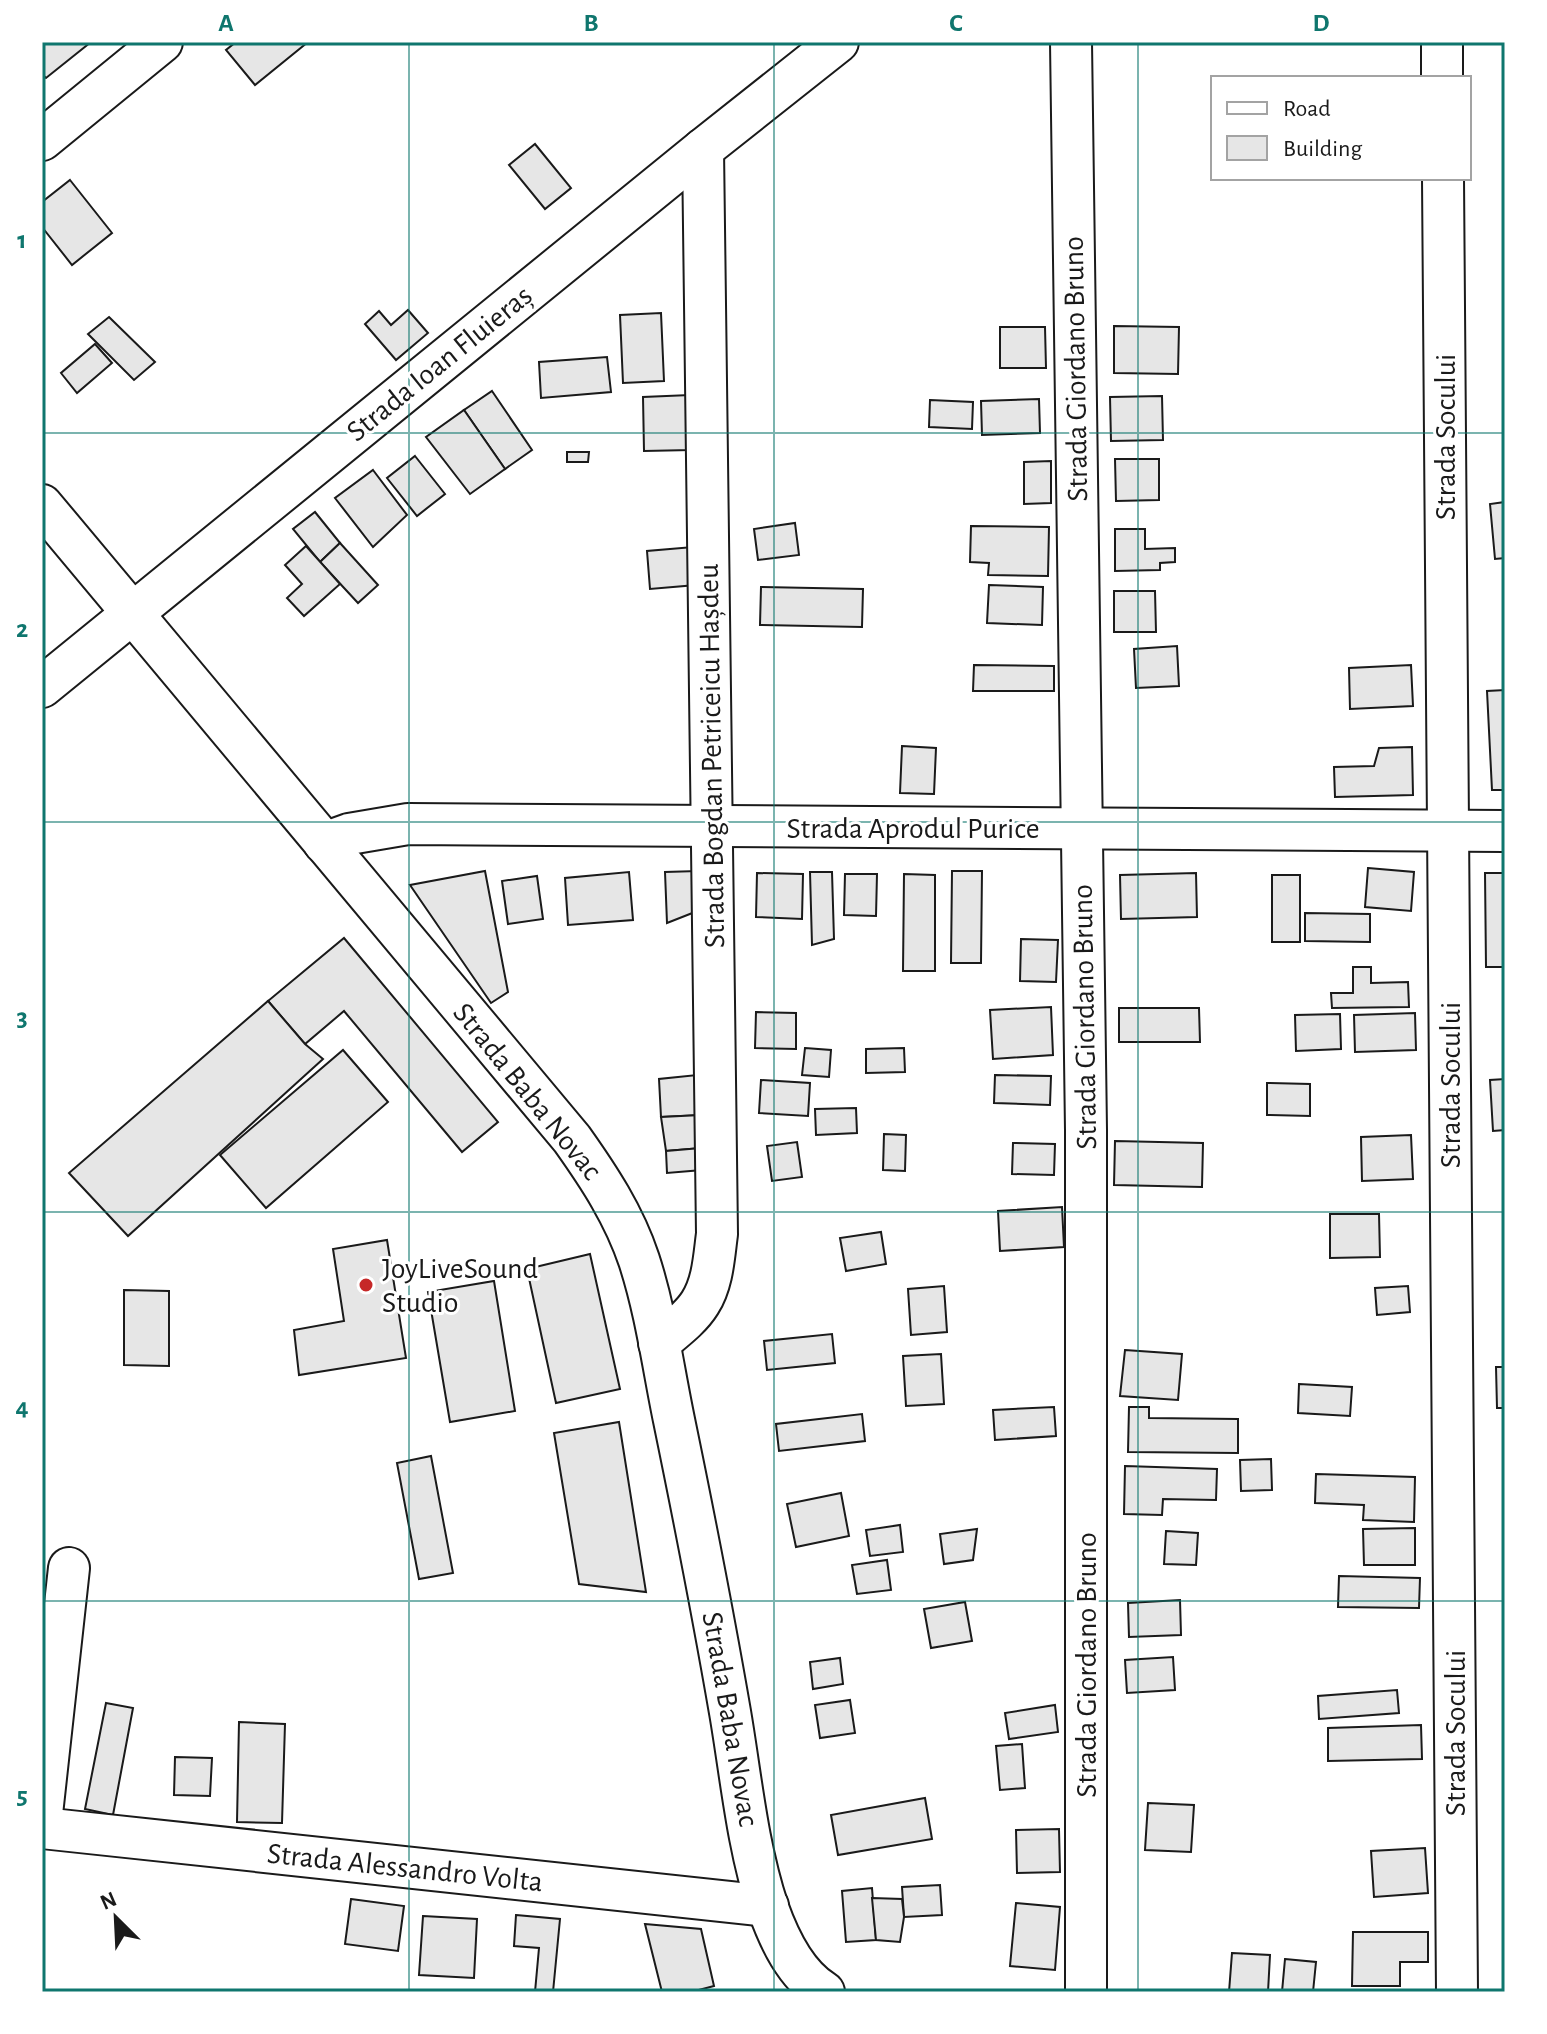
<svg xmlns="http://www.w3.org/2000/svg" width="1547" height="2034" font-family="'Alegreya Sans',sans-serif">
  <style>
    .building { fill: #e6e6e6; stroke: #1a1a1a; stroke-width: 2 }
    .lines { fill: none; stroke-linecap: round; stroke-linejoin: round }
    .minor-casing { stroke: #1a1a1a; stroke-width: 44 }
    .minor { stroke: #fff; stroke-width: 40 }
    .grid { fill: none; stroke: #0f766e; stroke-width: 2; stroke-opacity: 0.55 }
    .poi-dot { fill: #c62828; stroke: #fff; stroke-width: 3 }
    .labels { text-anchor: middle; stroke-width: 6; stroke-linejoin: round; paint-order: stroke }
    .street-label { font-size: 30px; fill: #1a1a1a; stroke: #fff }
    .poi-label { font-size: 30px; fill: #1a1a1a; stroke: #fff; text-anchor: start }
    .neatline { fill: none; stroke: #0f766e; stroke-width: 3 }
    .grid-label { font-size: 26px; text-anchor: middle; font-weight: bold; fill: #0f766e }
  </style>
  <rect width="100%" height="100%" fill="#fff"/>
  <g class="building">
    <polygon points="42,42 91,42 46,78 42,74"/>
    <polygon points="236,42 308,42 255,85 226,50"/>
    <polygon points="535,144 571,188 545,209 509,165"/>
    <polygon points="70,180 112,233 72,265 42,227 42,202"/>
    <polygon points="408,310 428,333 396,360 365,324 379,311 391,325"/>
    <polygon points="661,313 664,381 623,383 620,315"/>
    <polygon points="109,317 155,362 134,380 88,334"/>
    <polygon points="1114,326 1179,327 1178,374 1114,373"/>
    <polygon points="1000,327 1045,327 1046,368 1000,368"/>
    <polygon points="95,344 112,363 77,393 61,373"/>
    <polygon points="607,357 611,392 541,398 539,362"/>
    <polygon points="492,391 532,450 505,469 464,410"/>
    <polygon points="690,395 691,450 644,451 643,397"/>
    <polygon points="1162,396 1163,440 1111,441 1110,397"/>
    <polygon points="1039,399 1040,433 982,435 981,401"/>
    <polygon points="930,400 973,402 972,429 929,427"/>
    <polygon points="464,410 505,469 470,494 426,437"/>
    <polygon points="567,452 589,452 588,462 567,462"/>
    <polygon points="415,456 445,494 417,516 387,478"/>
    <polygon points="1115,459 1159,459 1159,500 1116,501"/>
    <polygon points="1051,461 1051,503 1024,504 1024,462"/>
    <polygon points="373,470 407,515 373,547 335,498"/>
    <polygon points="1505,502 1505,558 1495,559 1490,504"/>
    <polygon points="315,512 340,543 320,562 293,529"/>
    <polygon points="795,523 799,555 758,560 754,529"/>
    <polygon points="971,526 1049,527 1048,576 988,575 989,563 970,562"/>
    <polygon points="1115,529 1145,529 1145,549 1175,548 1175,562 1160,563 1160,570 1115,571"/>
    <polygon points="340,543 378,585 358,603 320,562"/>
    <polygon points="306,546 340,584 304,616 287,598 302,584 285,565"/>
    <polygon points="693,547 696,585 650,589 647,551"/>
    <polygon points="989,585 1043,587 1042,625 987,623"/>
    <polygon points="761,587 863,589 862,627 760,625"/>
    <polygon points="1114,591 1155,591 1156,632 1114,632"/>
    <polygon points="1177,646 1179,686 1136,688 1134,649"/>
    <polygon points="974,665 1054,666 1054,691 973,691"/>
    <polygon points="1411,665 1413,706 1350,709 1349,668"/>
    <polygon points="1505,690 1505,790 1492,790 1487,691"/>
    <polygon points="902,746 936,748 934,794 900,793"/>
    <polygon points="1412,747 1413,795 1335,797 1334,767 1374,766 1379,748"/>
    <polygon points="1368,868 1414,872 1411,911 1365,907"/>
    <polygon points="485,871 508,992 491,1003 410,885"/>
    <polygon points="698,871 700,910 667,923 665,872"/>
    <polygon points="952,871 982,871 981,963 951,963"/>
    <polygon points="629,872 633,920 568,925 565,878"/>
    <polygon points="810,872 832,872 834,939 812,945"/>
    <polygon points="757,873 803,874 802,919 756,917"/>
    <polygon points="1196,873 1197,917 1121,919 1120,875"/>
    <polygon points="1485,873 1505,873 1505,967 1486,967"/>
    <polygon points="845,874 877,874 876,916 844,915"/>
    <polygon points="904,874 935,875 935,971 903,971"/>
    <rect x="1272" y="875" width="28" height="67"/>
    <polygon points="537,876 543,919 508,924 502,881"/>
    <polygon points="1305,913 1370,914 1370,942 1305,941"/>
    <polygon points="344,938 498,1122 462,1152 344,1011 305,1044 268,1001"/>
    <polygon points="1021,939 1058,940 1056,982 1020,981"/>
    <polygon points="1353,967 1371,967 1371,983 1408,982 1409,1007 1332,1008 1331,993 1353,993"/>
    <polygon points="268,1001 305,1044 323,1059 128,1236 69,1173"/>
    <polygon points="1051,1007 1053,1055 993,1059 990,1010"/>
    <polygon points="1119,1008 1199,1008 1200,1042 1119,1042"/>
    <polygon points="756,1012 796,1013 796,1049 755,1048"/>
    <polygon points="1415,1013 1416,1050 1355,1052 1354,1015"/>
    <polygon points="1340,1014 1341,1049 1296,1051 1295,1015"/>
    <polygon points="805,1048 831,1050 829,1077 802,1075"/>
    <polygon points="904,1048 905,1072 866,1073 866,1049"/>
    <polygon points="343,1050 388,1102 266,1208 220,1155"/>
    <polygon points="697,1075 701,1115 661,1117 659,1079"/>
    <polygon points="995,1075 1051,1076 1050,1105 994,1103"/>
    <polygon points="1505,1079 1505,1130 1493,1131 1490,1080"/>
    <polygon points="761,1080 810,1083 808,1116 759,1113"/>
    <polygon points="1267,1083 1310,1084 1310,1116 1267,1115"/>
    <polygon points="856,1108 857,1133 816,1135 815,1109"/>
    <polygon points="701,1115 701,1148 666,1151 661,1117"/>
    <polygon points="884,1134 906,1135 905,1171 883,1170"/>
    <polygon points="1411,1135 1413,1179 1362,1181 1361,1137"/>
    <polygon points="1115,1141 1203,1143 1202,1187 1114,1185"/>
    <polygon points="797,1142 802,1177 772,1181 767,1146"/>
    <polygon points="1013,1143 1055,1144 1054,1175 1012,1174"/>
    <polygon points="701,1148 702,1170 667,1173 666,1151"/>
    <polygon points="1062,1207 1064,1247 1000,1251 998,1211"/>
    <polygon points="1330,1214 1379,1214 1380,1257 1330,1258"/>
    <polygon points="881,1232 886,1264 846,1271 840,1238"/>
    <polygon points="387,1240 406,1358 299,1375 294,1330 344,1321 333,1249"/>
    <polygon points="590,1254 620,1389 556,1403 527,1269"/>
    <polygon points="494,1281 515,1411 450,1422 428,1292"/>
    <polygon points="944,1286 947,1332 911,1335 908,1289"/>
    <polygon points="1408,1286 1410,1312 1377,1315 1375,1288"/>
    <polygon points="124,1290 169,1291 169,1366 124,1365"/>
    <polygon points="832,1334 835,1363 767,1370 764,1341"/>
    <polygon points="1125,1350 1182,1354 1178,1400 1120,1396"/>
    <polygon points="941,1354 944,1404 906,1406 903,1356"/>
    <polygon points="1496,1367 1505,1367 1505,1408 1497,1408"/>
    <polygon points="1299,1384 1352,1387 1350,1416 1298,1413"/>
    <polygon points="1054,1407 1056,1436 995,1440 993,1410"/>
    <polygon points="1129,1407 1149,1407 1149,1418 1238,1419 1238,1453 1128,1452"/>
    <polygon points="862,1414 865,1441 779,1451 776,1424"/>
    <polygon points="619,1422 646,1592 579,1584 554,1433"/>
    <polygon points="431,1456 453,1573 419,1579 397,1463"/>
    <polygon points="1271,1459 1272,1490 1241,1491 1240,1460"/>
    <polygon points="1125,1466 1217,1469 1216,1500 1163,1499 1162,1515 1124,1514"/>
    <polygon points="1316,1474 1415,1477 1414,1522 1363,1520 1364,1505 1315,1503"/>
    <polygon points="841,1493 849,1536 796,1547 787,1504"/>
    <polygon points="900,1525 903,1552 870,1556 866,1530"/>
    <polygon points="1415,1528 1415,1565 1364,1565 1363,1529"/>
    <polygon points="977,1529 973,1560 944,1564 940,1534"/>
    <polygon points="1166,1531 1198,1533 1196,1565 1164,1564"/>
    <polygon points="887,1560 891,1590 857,1594 852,1565"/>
    <polygon points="1339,1576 1420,1578 1419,1608 1338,1607"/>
    <polygon points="1180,1600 1181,1635 1129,1637 1128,1603"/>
    <polygon points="965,1602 972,1641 931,1648 924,1609"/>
    <polygon points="1173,1657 1175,1690 1127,1693 1125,1660"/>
    <polygon points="840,1658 843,1684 813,1689 810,1662"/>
    <polygon points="1397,1690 1399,1713 1319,1719 1318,1696"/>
    <polygon points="850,1700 855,1733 820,1738 815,1705"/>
    <polygon points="106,1703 133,1708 113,1815 85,1809"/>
    <polygon points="1055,1705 1058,1732 1009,1739 1005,1713"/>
    <polygon points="239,1722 285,1724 282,1823 237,1822"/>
    <polygon points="1421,1725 1422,1759 1328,1761 1328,1728"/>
    <polygon points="1022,1744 1025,1788 1000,1790 996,1746"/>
    <polygon points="175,1757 212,1758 210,1796 174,1795"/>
    <polygon points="925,1798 932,1839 838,1855 831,1815"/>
    <polygon points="1148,1803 1194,1805 1191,1852 1145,1850"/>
    <polygon points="1059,1829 1060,1872 1017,1873 1016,1830"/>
    <polygon points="1425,1848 1428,1893 1374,1897 1371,1851"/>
    <polygon points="940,1885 942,1915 904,1917 902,1887"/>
    <polygon points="872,1888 876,1940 846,1942 842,1891"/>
    <polygon points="872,1898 902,1899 904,1917 900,1942 876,1940"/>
    <polygon points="351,1899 404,1906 398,1951 345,1944"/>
    <polygon points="1016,1903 1060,1907 1055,1970 1010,1966"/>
    <polygon points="516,1915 560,1919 553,1992 535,1992 539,1948 514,1946"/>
    <polygon points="423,1916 477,1919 474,1978 419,1975"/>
    <polygon points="645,1924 701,1929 714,1986 691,1992 662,1992"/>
    <polygon points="1353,1932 1428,1932 1428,1962 1400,1962 1400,1986 1352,1986"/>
    <polygon points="1232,1953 1270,1955 1268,1992 1229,1992"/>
    <polygon points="1285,1959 1316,1962 1313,1992 1282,1992"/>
  </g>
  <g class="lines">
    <g class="minor-casing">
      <g id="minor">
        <polyline points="1071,42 1086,1130 1086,1992"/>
        <polyline points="1442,42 1442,78"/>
        <polyline points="42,140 162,42"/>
        <polyline points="1443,178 1457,1992"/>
        <path d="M42,505l530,634c27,38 52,76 67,121 17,52 24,107 35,160 20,97 39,194 56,292 11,64 17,133 38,196 11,31 27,66 56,84"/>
        <polyline points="42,687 703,149 838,42"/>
        <polyline points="324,843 349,834 408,824 1505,831"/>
        <path d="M659,1343c14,-12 31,-24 41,-40 13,-20 14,-47 17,-69l-14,-1085"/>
        <polyline points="42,1814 69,1568"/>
        <polyline points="42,1828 768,1906"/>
      </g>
    </g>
    <use href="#minor" class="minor"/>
  </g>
  <path class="grid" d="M409,42v1950M774,42v1950M1138,42v1950M42,433h1463M42,822h1463M42,1212h1463M42,1601h1463"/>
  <circle class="poi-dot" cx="366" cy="1285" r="8"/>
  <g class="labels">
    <g class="street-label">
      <text transform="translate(439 363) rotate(-39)" y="10">Strada Ioan Fluieraș</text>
      <text transform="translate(1075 369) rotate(-91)" y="10">Strada Giordano Bruno</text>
      <text transform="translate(1445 437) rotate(-90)" y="10">Strada Socului</text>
      <text transform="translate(711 756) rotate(-91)" y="10">Strada Bogdan Petriceicu Hașdeu</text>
      <text x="913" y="838">Strada Aprodul Purice</text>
      <text transform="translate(1084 1017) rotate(-91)" y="10">Strada Giordano Bruno</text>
      <text transform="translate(1450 1085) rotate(-90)" y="10">Strada Socului</text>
      <text transform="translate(528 1091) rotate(51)" y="10">Strada Baba Novac</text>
      <text transform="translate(1086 1665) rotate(-90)" y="10">Strada Giordano Bruno</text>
      <text transform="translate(731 1719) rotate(80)" y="10">Strada Baba Novac</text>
      <text transform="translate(1455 1733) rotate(-90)" y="10">Strada Socului</text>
      <text transform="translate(405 1867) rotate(6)" y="10">Strada Alessandro Volta</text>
    </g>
    <g class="poi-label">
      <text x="382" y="1278">JoyLiveSound<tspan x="382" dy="34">Studio</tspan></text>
    </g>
  </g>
  <rect width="1547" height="2034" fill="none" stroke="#ffffff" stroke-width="88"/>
  <rect x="1211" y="76" width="260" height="104" fill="#ffffff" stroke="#a3a3a3" stroke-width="2"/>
  <rect x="1227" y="102" width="40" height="12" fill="#ffffff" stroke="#a3a3a3" stroke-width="2"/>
  <text x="1283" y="116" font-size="24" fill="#1a1a1a">Road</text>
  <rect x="1227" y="136" width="40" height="24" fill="#e6e6e6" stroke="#a3a3a3" stroke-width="2"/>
  <text x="1283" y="156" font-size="24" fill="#1a1a1a">Building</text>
  <g transform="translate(116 1918) rotate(336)" stroke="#ffffff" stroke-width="6" paint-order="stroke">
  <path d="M0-6L14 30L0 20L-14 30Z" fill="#1a1a1a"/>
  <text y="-12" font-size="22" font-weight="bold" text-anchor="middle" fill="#1a1a1a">N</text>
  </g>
  <rect x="44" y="44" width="1459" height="1946" class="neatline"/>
  <g class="grid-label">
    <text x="226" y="31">A</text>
    <text x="591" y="31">B</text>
    <text x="956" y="31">C</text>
    <text x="1321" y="31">D</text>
    <text x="22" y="248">1</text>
    <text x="22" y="637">2</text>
    <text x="22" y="1026">3</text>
    <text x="22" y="1415">4</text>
    <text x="22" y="1804">5</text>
  </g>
</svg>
